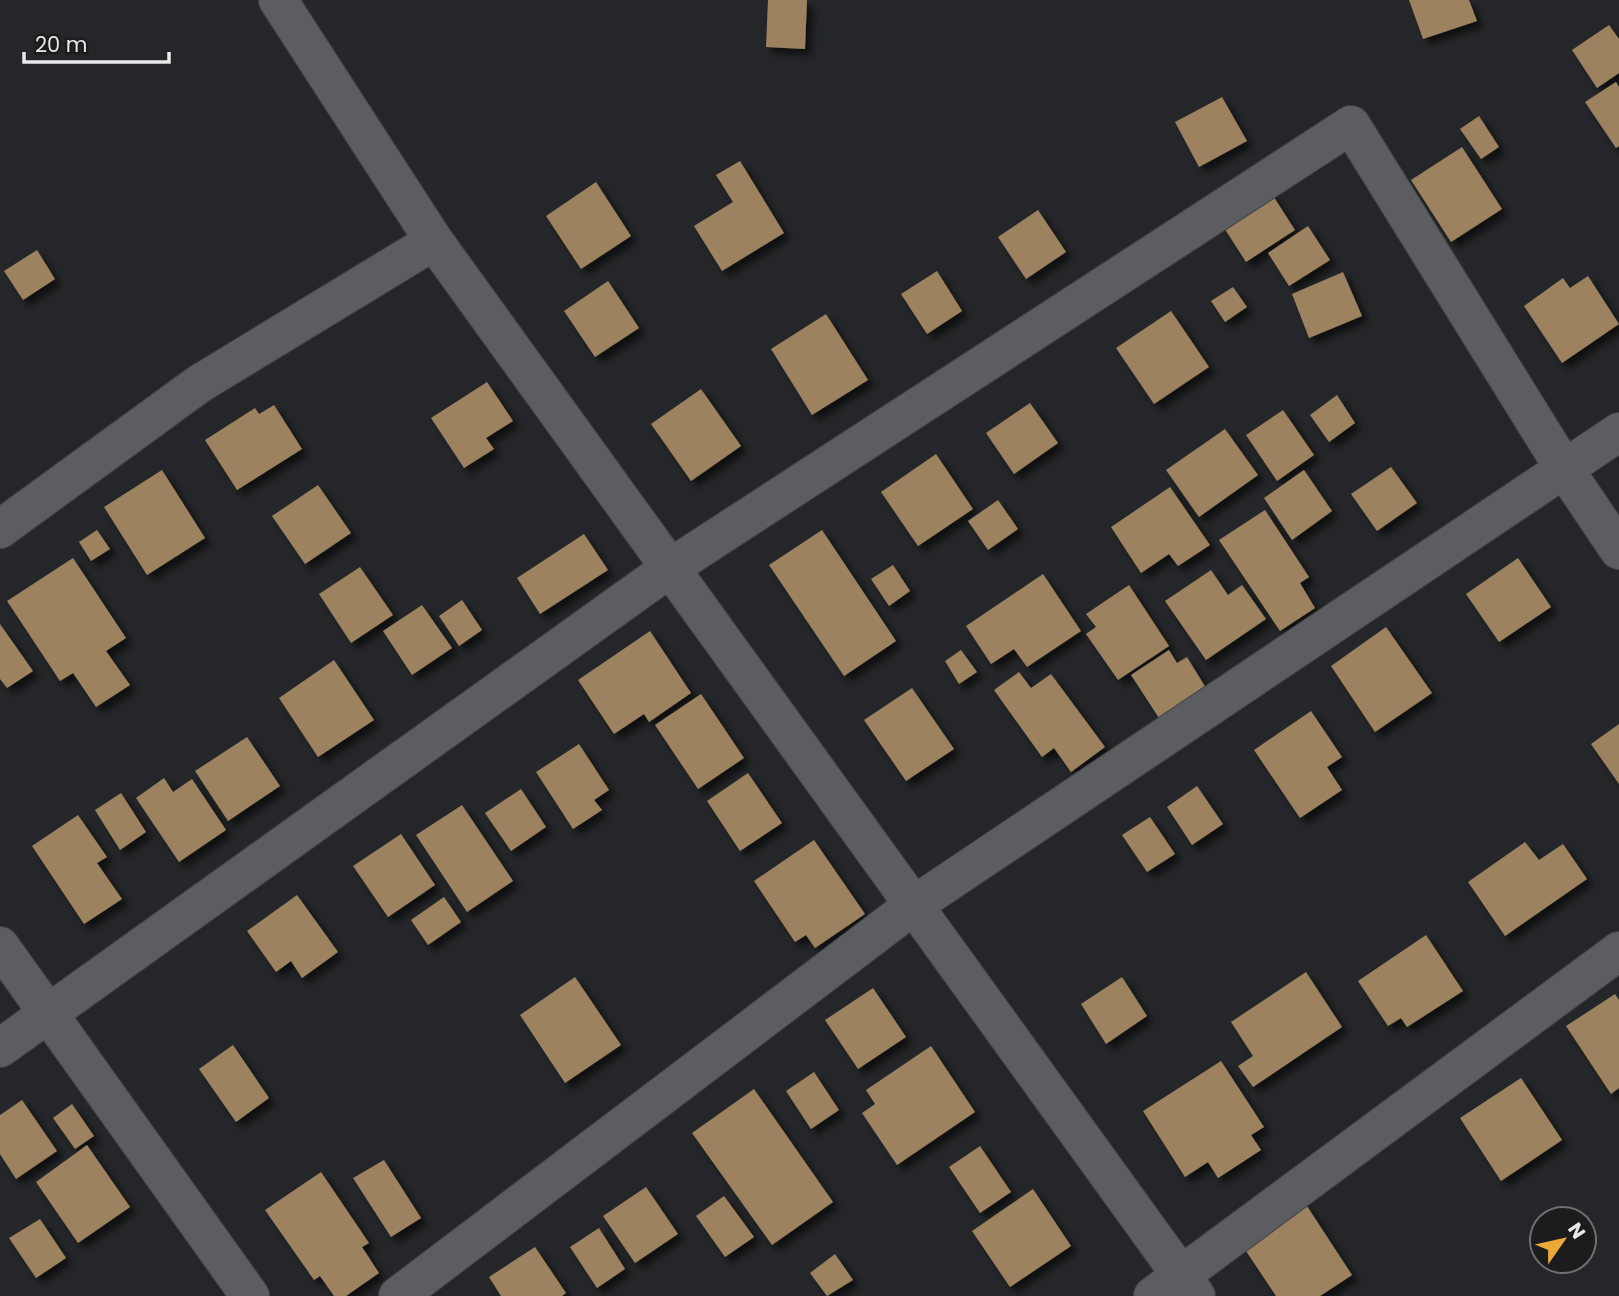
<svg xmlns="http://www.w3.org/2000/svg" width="1619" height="1296" font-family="Poppins,sans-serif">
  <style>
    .building { fill: #9c825e; filter: url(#shadow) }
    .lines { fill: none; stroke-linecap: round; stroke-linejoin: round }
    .minor-casing { stroke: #434346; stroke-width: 40 }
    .minor { stroke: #5c5d61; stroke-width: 38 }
  </style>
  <defs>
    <filter id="shadow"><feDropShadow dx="6" dy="6" stdDeviation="3.5" flood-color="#0009"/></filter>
  </defs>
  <rect width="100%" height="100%" fill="#252629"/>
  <g class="building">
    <polygon points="768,0 807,0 805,49 766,47"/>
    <polygon points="1409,0 1469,0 1477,21 1423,39"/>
    <polygon points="1609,25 1619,39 1619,73 1597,88 1572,50"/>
    <polygon points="1616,82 1619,87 1619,146 1616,148 1585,102"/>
    <polygon points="1222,97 1247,141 1199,167 1175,122"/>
    <polygon points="1479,116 1499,147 1481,159 1460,129"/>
    <polygon points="1462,147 1502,209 1451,242 1411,180"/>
    <polygon points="740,161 784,233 722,271 694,226 733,202 716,175"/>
    <polygon points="596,182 631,236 581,269 546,216"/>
    <polygon points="1270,191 1295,230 1246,262 1221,223"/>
    <polygon points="1038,210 1066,252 1026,279 998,237"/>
    <polygon points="1308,226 1330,260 1289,286 1268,253"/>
    <polygon points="37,250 55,279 23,300 4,271"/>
    <polygon points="937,271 962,311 927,334 901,294"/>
    <polygon points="1343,272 1362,316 1309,338 1292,294"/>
    <polygon points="1588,276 1619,324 1562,363 1524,306 1563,278 1570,288"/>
    <polygon points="608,281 639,328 595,357 564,311"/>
    <polygon points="1233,287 1247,307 1225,322 1211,301"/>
    <polygon points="1171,311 1209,367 1154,404 1116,348"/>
    <polygon points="826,314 868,380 812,415 771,349"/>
    <polygon points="487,382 513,421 486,438 494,449 464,468 431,418"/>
    <polygon points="701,389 741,446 691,481 651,424"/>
    <polygon points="1337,395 1355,423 1329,442 1310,415"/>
    <polygon points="1030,403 1058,443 1014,474 986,433"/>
    <polygon points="274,405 302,449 237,490 205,440 255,408 259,414"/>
    <polygon points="1283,410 1314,455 1277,481 1246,435"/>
    <polygon points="1225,429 1258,475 1199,517 1166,470"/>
    <polygon points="936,454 973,509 918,546 881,492"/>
    <polygon points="1391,467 1417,503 1377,531 1351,494"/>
    <polygon points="162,470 205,538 147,575 104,507"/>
    <polygon points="1304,470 1332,511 1292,540 1264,498"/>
    <polygon points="318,485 351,533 305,564 272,516"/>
    <polygon points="1170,487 1210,545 1178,566 1169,554 1141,573 1111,527"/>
    <polygon points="998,500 1018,529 988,550 968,521"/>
    <polygon points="1265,510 1309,577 1300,583 1315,608 1280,631 1219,540"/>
    <polygon points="97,530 110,549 91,561 79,542"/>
    <polygon points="822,530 896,641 844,676 769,565"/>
    <polygon points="584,534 608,570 540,614 517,578"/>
    <polygon points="73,558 126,638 106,651 130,685 96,707 73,673 60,681 7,601"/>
    <polygon points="1518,558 1551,607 1499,642 1466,594"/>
    <polygon points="893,565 910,591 889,606 871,579"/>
    <polygon points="360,567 393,615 351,643 319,594"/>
    <polygon points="1211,570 1228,595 1242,585 1266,619 1206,660 1165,601"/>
    <polygon points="1043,574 1081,631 1027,667 1014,649 991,664 966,626"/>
    <polygon points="1129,585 1169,646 1118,680 1086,634 1096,627 1086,614"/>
    <polygon points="462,600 482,630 459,646 439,616"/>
    <polygon points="422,605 452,648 412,675 383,631"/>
    <polygon points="0,624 33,671 7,688 0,679"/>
    <polygon points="1386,627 1432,693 1375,732 1331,666"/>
    <polygon points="650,631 691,693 649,722 644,714 614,734 578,680"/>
    <polygon points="961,650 977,672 959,684 945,661"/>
    <polygon points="1169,650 1177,663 1187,657 1206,688 1159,718 1131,675"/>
    <polygon points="334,660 374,720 318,757 279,698"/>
    <polygon points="1019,672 1031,688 1051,674 1105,747 1071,772 1054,748 1042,757 994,690"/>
    <polygon points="912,688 954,749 906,781 864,720"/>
    <polygon points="701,694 744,758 698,789 655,725"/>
    <polygon points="1311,711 1342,757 1327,767 1342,790 1300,818 1254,750"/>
    <polygon points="1619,724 1619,784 1591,744"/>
    <polygon points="247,737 280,786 228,821 195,771"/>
    <polygon points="579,744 609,790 594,800 602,810 573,829 536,772"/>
    <polygon points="748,773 782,823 740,851 707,801"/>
    <polygon points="164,778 173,792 192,779 226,830 179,862 136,798"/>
    <polygon points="1197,786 1223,824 1192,845 1167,807"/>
    <polygon points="521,789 546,827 511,851 485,813"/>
    <polygon points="121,793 146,832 120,850 95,810"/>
    <polygon points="462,805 513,881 467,912 416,835"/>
    <polygon points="78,815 107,857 97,863 122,899 84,924 32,846"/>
    <polygon points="1150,817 1175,854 1147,872 1122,835"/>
    <polygon points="401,834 435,885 388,917 353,866"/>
    <polygon points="814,840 865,914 815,948 806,935 795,942 754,881"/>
    <polygon points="1525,842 1539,860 1563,844 1587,879 1505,936 1468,882"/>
    <polygon points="297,895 338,952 302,978 291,961 276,972 247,931"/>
    <polygon points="444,897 461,922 428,945 411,920"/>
    <polygon points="1426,935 1463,991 1407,1027 1401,1018 1388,1026 1358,981"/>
    <polygon points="1306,972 1342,1027 1253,1087 1238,1066 1253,1056 1231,1022"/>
    <polygon points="575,977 621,1045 565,1083 520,1015"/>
    <polygon points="1122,977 1147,1016 1106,1044 1081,1004"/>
    <polygon points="873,988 906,1037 858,1069 825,1020"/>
    <polygon points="1615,994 1619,1000 1619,1088 1611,1094 1566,1026"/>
    <polygon points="233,1045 269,1098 236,1122 199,1069"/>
    <polygon points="931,1046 975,1112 897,1165 862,1113 875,1104 866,1090"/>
    <polygon points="1221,1061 1264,1127 1251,1135 1261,1150 1218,1178 1208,1162 1185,1177 1143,1111"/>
    <polygon points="814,1072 839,1110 811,1129 786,1091"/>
    <polygon points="1521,1078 1562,1140 1501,1181 1460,1118"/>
    <polygon points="754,1089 833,1202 772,1245 692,1133"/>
    <polygon points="22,1100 57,1151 16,1179 0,1154 0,1115"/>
    <polygon points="72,1104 94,1136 75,1149 53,1118"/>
    <polygon points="87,1145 130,1207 78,1243 36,1182"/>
    <polygon points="980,1146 1011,1192 980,1213 949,1167"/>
    <polygon points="384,1160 421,1218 391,1237 353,1178"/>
    <polygon points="321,1172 369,1243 362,1247 379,1273 346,1296 334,1296 320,1276 314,1280 265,1210"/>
    <polygon points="646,1187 678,1234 635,1263 603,1216"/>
    <polygon points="1033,1189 1071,1246 1010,1287 972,1231"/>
    <polygon points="724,1196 754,1237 725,1257 696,1216"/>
    <polygon points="1305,1203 1352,1275 1320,1296 1276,1296 1242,1245"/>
    <polygon points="40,1219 66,1258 36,1278 9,1238"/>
    <polygon points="599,1228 625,1269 597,1288 570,1247"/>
    <polygon points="535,1247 566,1293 562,1296 501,1296 489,1277"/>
    <polygon points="835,1254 853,1280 827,1296 810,1273"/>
  </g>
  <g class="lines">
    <g class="minor-casing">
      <g id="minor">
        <polyline points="278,0 434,241 1196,1296"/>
        <polyline points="0,529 199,384 434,241"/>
        <polyline points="0,946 250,1296"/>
        <polyline points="0,1048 670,568 1351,125 1565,470 1619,550"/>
        <polyline points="398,1296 914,905 1619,432"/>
        <polyline points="1153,1296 1619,951"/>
      </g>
    </g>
    <use href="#minor" class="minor"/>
  </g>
  <g transform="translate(1563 1240) rotate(56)"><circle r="33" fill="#1c1c1f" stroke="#6e6e71" stroke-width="2"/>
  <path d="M0-5L12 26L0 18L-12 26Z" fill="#eba93a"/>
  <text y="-10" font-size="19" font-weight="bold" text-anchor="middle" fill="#e9e9eb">N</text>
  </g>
  <path d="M24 52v10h145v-10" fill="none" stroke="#e9e9eb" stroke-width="3.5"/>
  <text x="35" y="52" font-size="21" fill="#e9e9eb" stroke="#1c1c1f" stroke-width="5" paint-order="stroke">20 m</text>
</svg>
